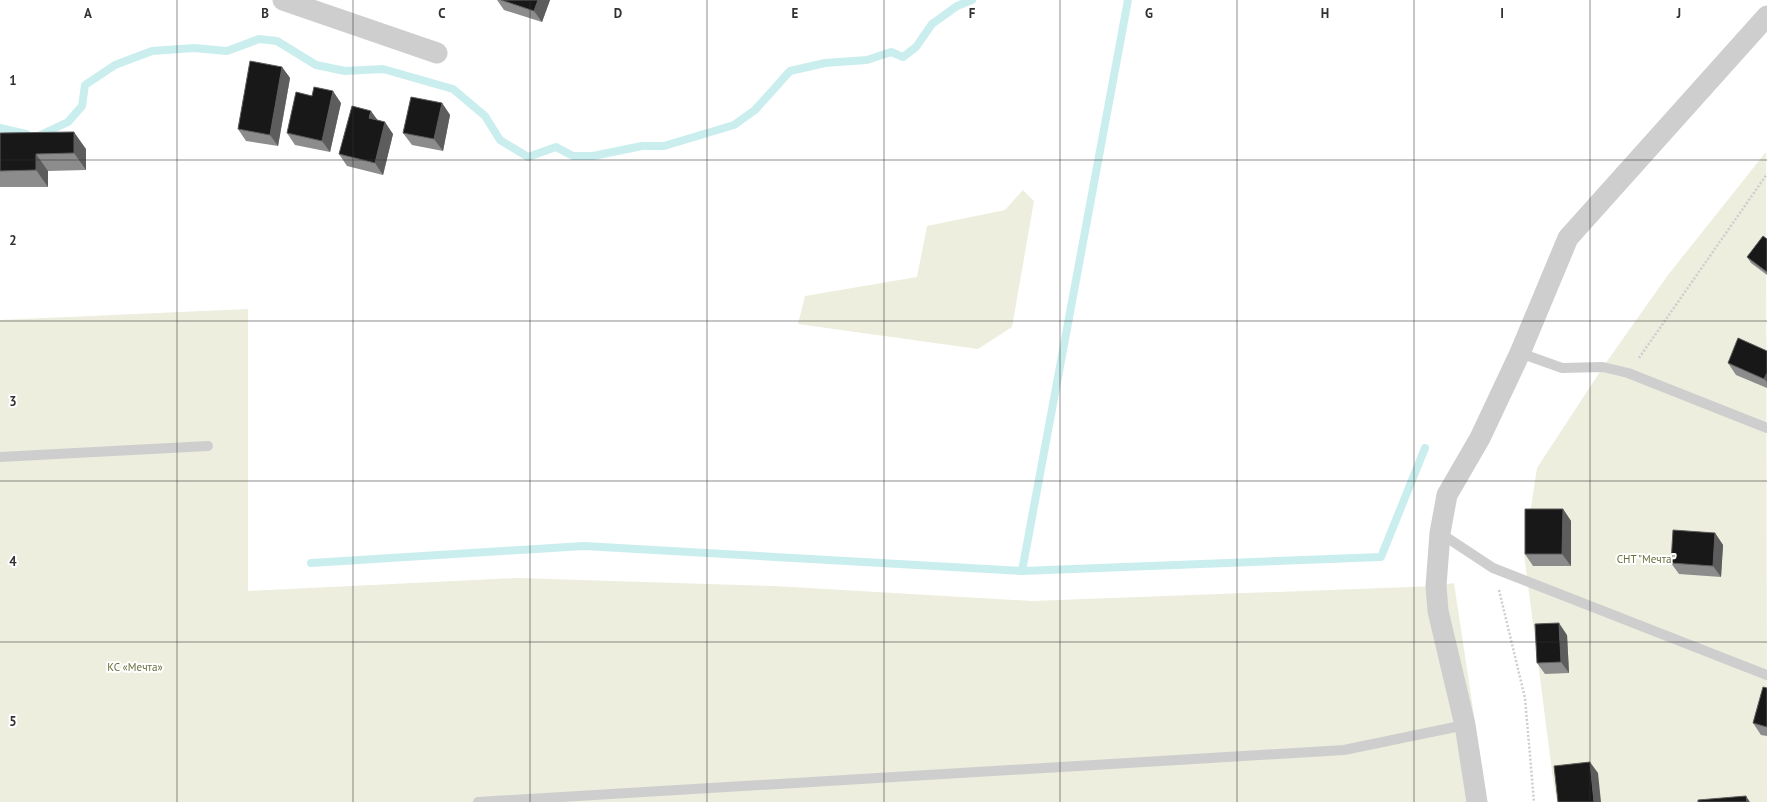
<svg xmlns="http://www.w3.org/2000/svg" width="1767" height="802" font-family="'PT Sans',sans-serif">
  <style>
    .green { fill: #edeede }
    .lines { fill: none; stroke-linecap: round; stroke-linejoin: round }
    .stream { stroke: #caeeee; stroke-width: 8 }
    .path { stroke: #cecece; stroke-width: 2.5; stroke-dasharray: 2 2; stroke-linecap: butt }
    .service { stroke: #cecece; stroke-width: 10 }
    .minor { stroke: #cecece; stroke-width: 21 }
    .wall { fill: #8c8c8c }
    .shaded-wall { fill: #5d5d5d }
    .building { fill: #181818; stroke: #5d5d5d }
    .grid { fill: none; stroke: #313131; stroke-width: 1; stroke-opacity: 0.55 }
    .labels { text-anchor: middle; stroke-width: 4; stroke-linejoin: round; paint-order: stroke }
    .park-label { font-size: 11px; fill: #676f3b; stroke: #fff }
    .grid-label { font-size: 13px; text-anchor: middle; font-weight: bold; fill: #313131; stroke: #fff; stroke-width: 4; stroke-linejoin: round; paint-order: stroke }
  </style>
  <rect width="100%" height="100%" fill="#fff"/>
  <g class="green">
    <polygon points="1766,152 1767,802 1557,802 1553,779 1524,554 1537,468 1603,367 1668,275"/>
    <polygon points="1023,190 1034,201 1012,327 978,349 798,324 805,296 917,277 927,226 1005,210"/>
    <polygon points="248,309 248,591 517,578 774,586 1032,601 1436,586 1454,583 1487,802 0,802 0,320"/>
  </g>
  <g class="lines">
    <g class="stream">
      <polyline points="1128,0 1022,571 1381,557 1425,448"/>
      <polyline points="0,128 26,134"/>
      <polyline points="38,136 68,122 82,106 85,85 115,65 152,51 194,48 227,51 259,39 277,41 316,65 345,71 383,69 453,89 485,116 500,140 528,157 556,147 573,156 593,156 642,146 664,146 734,125 755,110 790,71 825,63 867,60 891,52 903,57 916,47 932,24 957,6 972,0"/>
      <polyline points="311,563 584,546 1022,571"/>
    </g>
    <g class="path">
      <polyline points="1639,358 1767,174"/>
      <polyline points="1499,590 1525,698 1534,802"/>
    </g>
    <g class="service">
      <polyline points="1520,353 1562,368 1603,367 1628,373 1767,428"/>
      <polyline points="0,457 208,446"/>
      <polyline points="1440,533 1493,568 1767,675"/>
      <polyline points="478,802 1344,750 1465,725"/>
    </g>
    <g class="minor">
      <polyline points="283,0 437,53"/>
      <polyline points="1477,802 1465,725 1438,611 1436,586 1440,533 1447,495 1480,438 1520,353 1568,238 1767,16"/>
    </g>
  </g>
  <g class="wall">
    <polygon points="497,0 550,0 542,22 504,10"/>
    <polygon points="282,67 290,78 278,146 246,141 238,129"/>
    <polygon points="341,103 330,152 295,145 287,133"/>
    <polygon points="442,103 450,115 443,151 412,145 403,133"/>
    <polygon points="378,120 393,134 383,175 347,166 339,154"/>
    <polygon points="0,133 86,149 86,170 48,171 48,187 0,187"/>
    <polygon points="1767,239 1767,275 1751,263 1747,257"/>
    <polygon points="1767,351 1767,388 1736,375 1728,363"/>
    <polygon points="1563,509 1571,521 1571,566 1533,566 1525,554"/>
    <polygon points="1715,533 1723,545 1721,577 1679,574 1671,563"/>
    <polygon points="1567,635 1569,673 1545,674 1537,663"/>
    <polygon points="1767,688 1767,736 1761,735 1753,723"/>
  </g>
  <g class="shaded-wall">
    <polygon points="538,0 550,0 542,22 534,11"/>
    <polygon points="282,67 290,78 278,146 270,135"/>
    <polygon points="333,91 341,103 330,152 322,141"/>
    <polygon points="442,103 450,115 443,151 434,139"/>
    <polygon points="371,111 379,122 369,118"/>
    <polygon points="385,122 393,134 383,175 375,163"/>
    <polygon points="74,132 86,149 86,170 74,153"/>
    <polygon points="36,154 48,171 48,187 36,170"/>
    <polygon points="1767,373 1767,382 1764,379"/>
    <polygon points="1563,509 1571,521 1571,566 1562,554"/>
    <polygon points="1715,533 1723,545 1721,577 1713,566"/>
    <polygon points="1559,623 1567,635 1569,673 1561,662"/>
    <polygon points="1590,762 1598,773 1601,802 1594,802"/>
    <polygon points="1746,796 1750,802 1747,802"/>
  </g>
  <g class="building">
    <polygon points="501,0 538,0 534,11"/>
    <polygon points="250,61 282,67 270,135 238,129"/>
    <polygon points="314,87 333,91 322,141 287,133 296,92 312,96"/>
    <polygon points="411,97 442,103 434,139 403,133"/>
    <polygon points="352,106 371,111 369,118 385,122 375,163 339,154"/>
    <polygon points="74,132 74,153 36,154 36,170 0,171 0,133"/>
    <polygon points="1763,236 1767,239 1767,272 1747,257"/>
    <polygon points="1738,338 1767,351 1767,373 1764,379 1728,363"/>
    <polygon points="1525,509 1563,509 1562,554 1525,554"/>
    <polygon points="1673,530 1715,533 1713,566 1671,563"/>
    <polygon points="1559,623 1561,662 1537,663 1535,624"/>
    <polygon points="1763,687 1767,688 1767,727 1753,723"/>
    <polygon points="1590,762 1594,802 1558,802 1554,766"/>
    <polygon points="1746,796 1747,802 1698,802 1698,800"/>
  </g>
  <path class="grid" d="M177,0v802M353,0v802M530,0v802M707,0v802M884,0v802M1060,0v802M1237,0v802M1414,0v802M1590,0v802M0,160h1767M0,321h1767M0,481h1767M0,642h1767"/>
  <g class="labels">
    <g class="park-label">
      <text x="1646" y="563">СНТ "Мечта"</text>
      <text x="135" y="671">КС «Мечта»</text>
    </g>
  </g>
  <g class="grid-label">
    <text x="88" y="18">A</text>
    <text x="265" y="18">B</text>
    <text x="442" y="18">C</text>
    <text x="618" y="18">D</text>
    <text x="795" y="18">E</text>
    <text x="972" y="18">F</text>
    <text x="1149" y="18">G</text>
    <text x="1325" y="18">H</text>
    <text x="1502" y="18">I</text>
    <text x="1679" y="18">J</text>
    <text x="13" y="85">1</text>
    <text x="13" y="245">2</text>
    <text x="13" y="406">3</text>
    <text x="13" y="566">4</text>
    <text x="13" y="726">5</text>
  </g>
</svg>
